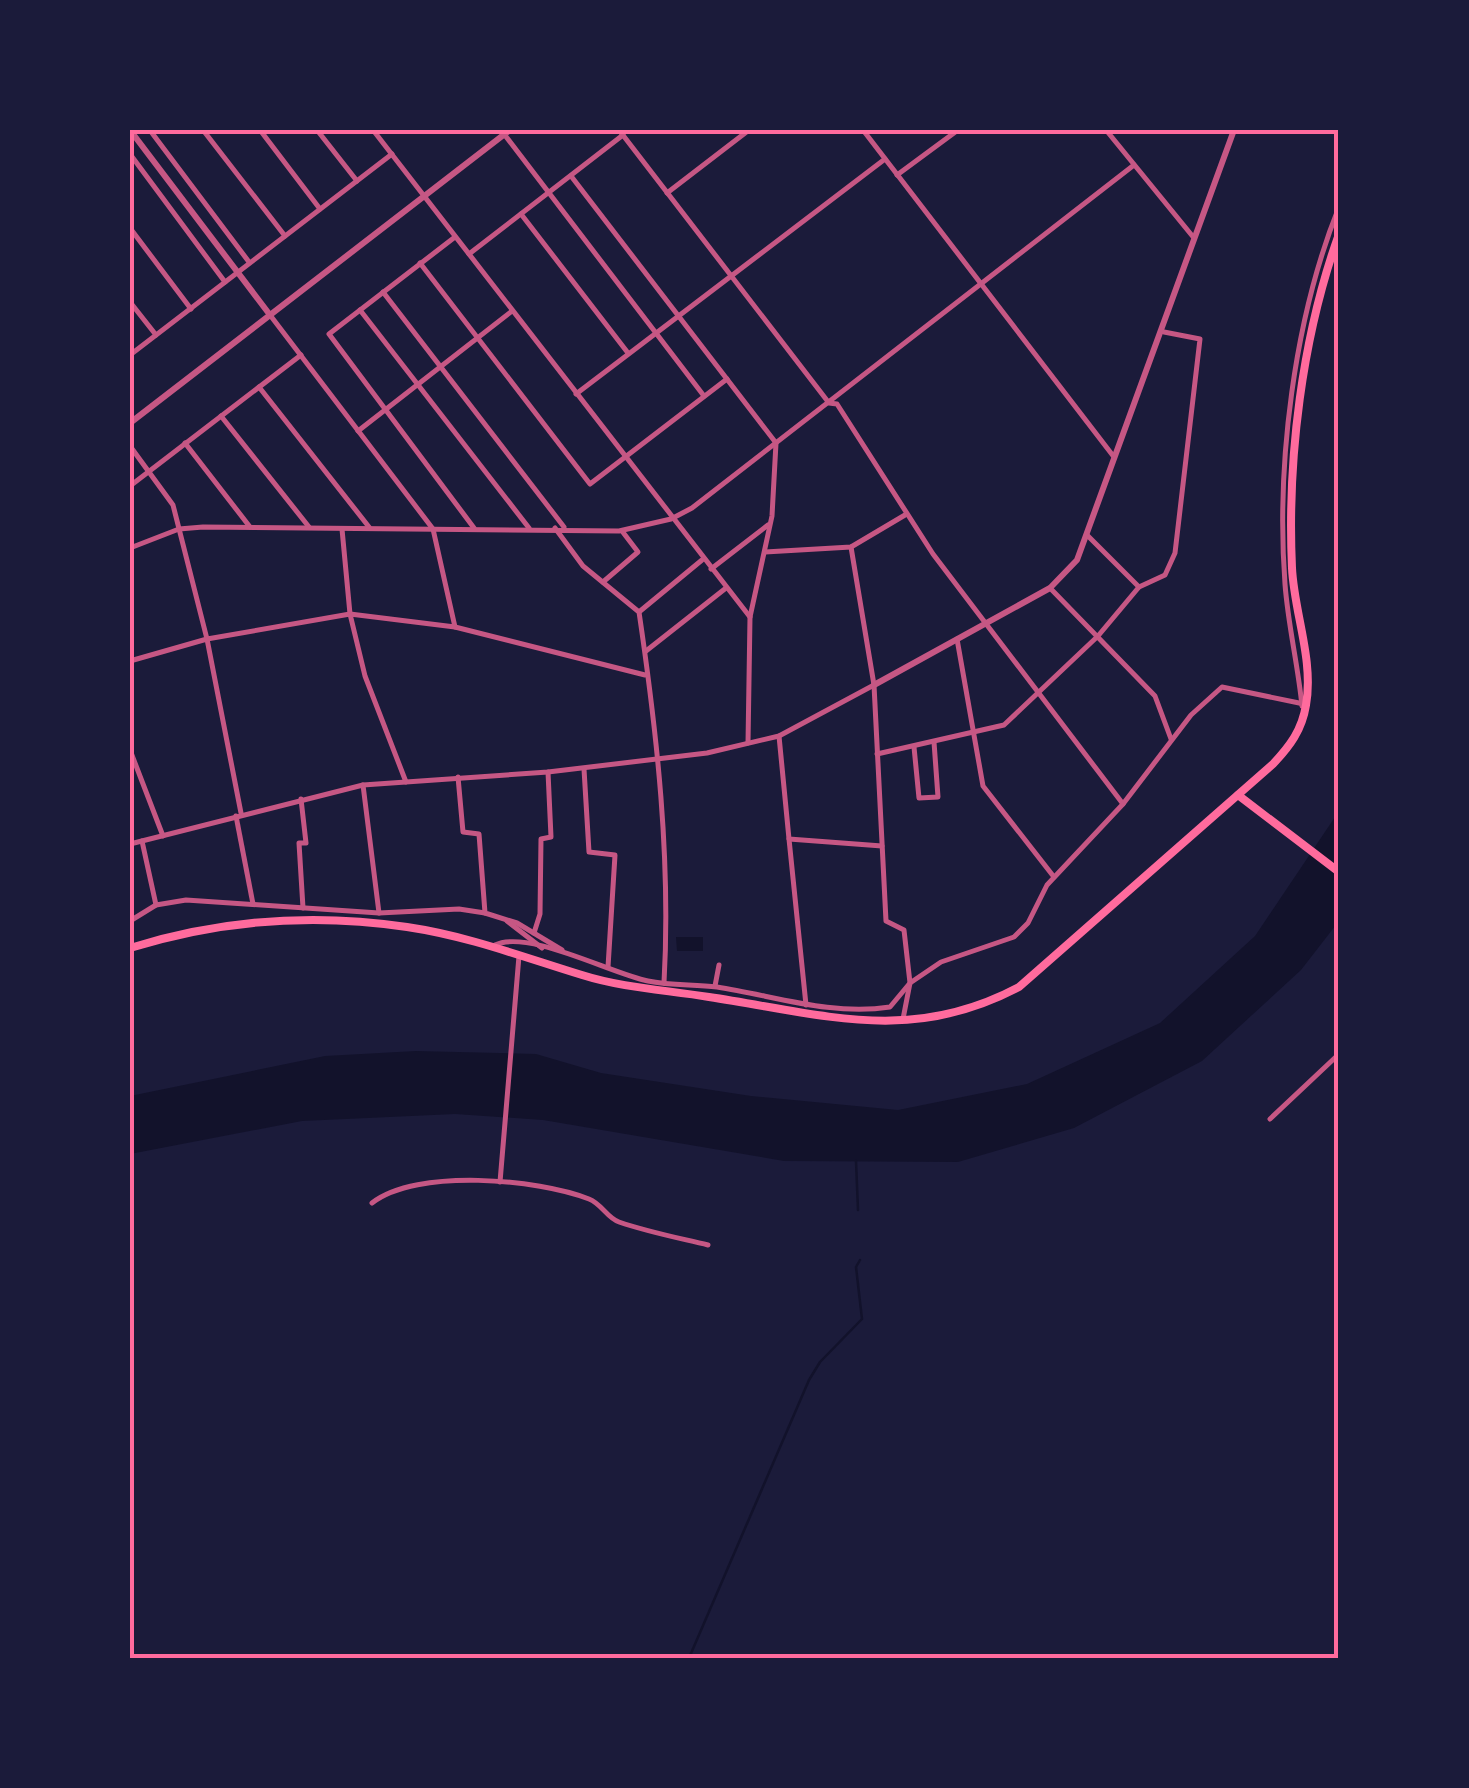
<svg xmlns="http://www.w3.org/2000/svg" width="1469" height="1788" font-family="Arial,sans-serif">
  <style>
    .water { fill: #12122b }
    .lines { fill: none; stroke-linecap: round; stroke-linejoin: round }
    .stream { stroke: #12122b; stroke-width: 2.5 }
    .minor { stroke: #c65784; stroke-width: 5 }
    .tertiary { stroke: #c65784; stroke-width: 6 }
    .primary { stroke: #ff6b9d; stroke-width: 8 }
    .neatline { fill: none; stroke: #ff6b9d; stroke-width: 4 }
  </style>
  <rect width="100%" height="100%" fill="#1b1b3a"/>
  <g class="water">
    <polygon points="1339,811 1339,921 1301,970 1202,1061 1074,1128 958,1162 784,1161 543,1120 455,1114 302,1121 130,1154 130,1096 325,1056 416,1051 536,1054 601,1073 751,1096 898,1110 1027,1084 1160,1023 1255,936"/>
    <polygon points="676,937 703,937 703,951 677,951"/>
  </g>
  <g class="lines">
    <g class="stream">
      <polyline points="856,1161 858,1210"/>
      <polyline points="689,1658 809,1380 820,1362 862,1319 856,1267 860,1260"/>
    </g>
    <g class="minor">
      <polyline points="156,130 152,133 249,262"/>
      <polyline points="203,130 285,236"/>
      <polyline points="260,130 320,209"/>
      <polyline points="317,130 357,181"/>
      <polyline points="373,130 750,617"/>
      <polyline points="619,130 829,403 837,404 933,554 1123,804"/>
      <polyline points="863,130 1114,457"/>
      <polyline points="1106,130 1194,238"/>
      <polyline points="504,134 704,396"/>
      <polyline points="130,154 225,282"/>
      <polyline points="897,175 958,130"/>
      <polyline points="571,176 776,443 772,516 750,617 748,743"/>
      <polyline points="667,193 749,130"/>
      <polyline points="521,214 628,353"/>
      <polyline points="130,228 191,309"/>
      <polyline points="455,237 329,334 474,528"/>
      <polyline points="469,254 623,135"/>
      <polyline points="420,263 590,484 727,379"/>
      <polyline points="383,292 564,527"/>
      <polyline points="130,302 156,335"/>
      <polyline points="360,310 529,528"/>
      <polyline points="270,315 433,529 455,627"/>
      <polyline points="130,355 392,154"/>
      <polyline points="259,387 369,527"/>
      <polyline points="576,394 885,159"/>
      <polyline points="221,416 309,527"/>
      <polyline points="358,431 512,311"/>
      <polyline points="185,443 250,527"/>
      <polyline points="130,446 173,505 207,639 241,813"/>
      <polyline points="130,486 301,355"/>
      <path d="M555,528l28,38 56,46c18,122 32,247 25,371"/>
      <polyline points="342,529 350,614 365,676 406,782"/>
      <polyline points="1088,536 1139,587"/>
      <polyline points="851,547 874,685 886,921 904,930 910,983 903,1019"/>
      <polyline points="130,548 179,529 203,527 619,531 671,519 692,508 1134,165"/>
      <polyline points="765,552 851,547 905,515"/>
      <polyline points="711,569 768,525"/>
      <polyline points="603,582 638,552 622,531"/>
      <polyline points="1050,588 1155,696 1171,739"/>
      <polyline points="639,612 702,560"/>
      <polyline points="957,639 983,786 1054,877"/>
      <polyline points="646,651 726,588"/>
      <polyline points="130,661 207,639 350,614 455,627 645,675"/>
      <path d="M1302,706c-4,-41 -14,-81 -17,-122 -9,-120 9,-265 54,-377"/>
      <polyline points="779,736 789,839 882,846"/>
      <polyline points="914,747 919,798 938,797 934,742"/>
      <polyline points="130,750 163,836"/>
      <polyline points="877,754 1004,725 1098,636 1139,587 1165,575 1175,553 1200,339 1164,332"/>
      <polyline points="584,769 589,852 615,855 608,967"/>
      <polyline points="458,777 463,832 479,834 485,913 517,923 562,950"/>
      <polyline points="363,785 379,913"/>
      <polyline points="301,799 306,843 299,843 303,908"/>
      <polyline points="236,816 253,904"/>
      <polyline points="789,839 806,1005"/>
      <polyline points="142,841 156,905"/>
      <polyline points="130,844 363,785 548,772 707,753 779,736 874,685"/>
      <polyline points="130,921 156,905 186,900 379,913 459,909 485,913"/>
      <polyline points="507,921 542,948"/>
      <polyline points="534,933 540,914 541,839 551,837 548,772"/>
      <path d="M495,945c33,-16 117,29 153,36 23,5 46,3 69,6 58,9 114,29 173,20l20,-24 31,-21 73,-25 14,-14 19,-38 76,-81 68,-89 31,-28 82,17"/>
      <polyline points="715,986 719,965"/>
      <polyline points="1270,1119 1339,1054"/>
      <polyline points="500,1182 519,956"/>
      <path d="M372,1203c45,-35 166,-24 217,-4 13,5 18,19 30,23 29,10 60,16 89,23"/>
    </g>
    <g class="tertiary">
      <polyline points="130,130 270,315"/>
      <polyline points="130,423 510,130"/>
      <polyline points="874,685 1050,588 1077,560 1234,130"/>
    </g>
    <g class="primary">
      <polyline points="1238,795 1339,872"/>
      <path d="M130,948c90,-28 183,-35 277,-21 61,9 116,30 175,48 41,13 85,15 127,22 114,17 201,48 310,-10l254,-223c17,-18 29,-34 33,-59 8,-45 -12,-93 -14,-137 -5,-109 10,-231 47,-334"/>
    </g>
  </g>
  <rect width="1469" height="1788" fill="none" stroke="#1b1b3a" stroke-width="265"/>
  <rect x="132" y="132" width="1204" height="1524" class="neatline"/>
</svg>
